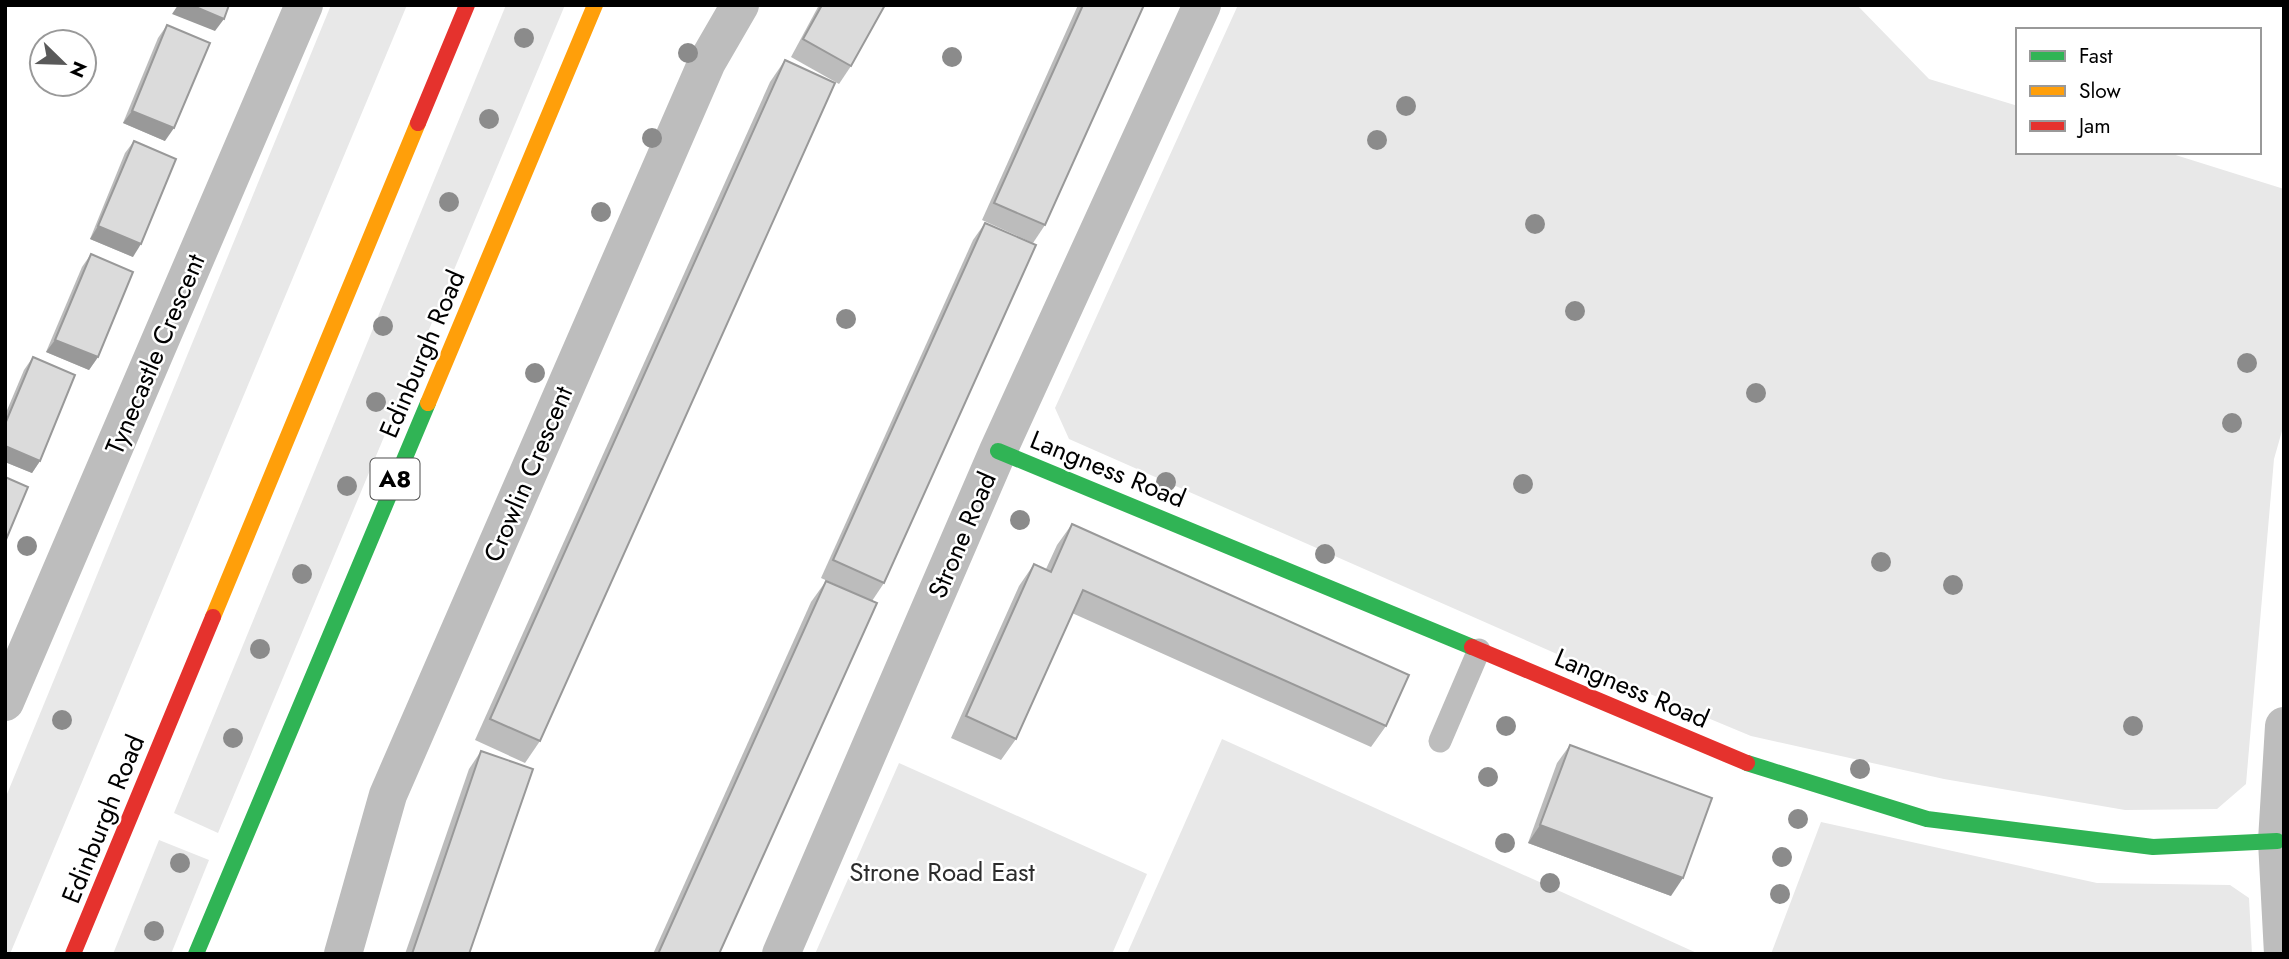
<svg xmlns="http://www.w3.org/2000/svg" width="2289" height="959" font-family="Jost,sans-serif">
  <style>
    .green { fill: #e8e8e8 }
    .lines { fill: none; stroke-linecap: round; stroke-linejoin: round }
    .lane { stroke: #bdbdbd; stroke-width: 23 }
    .street { stroke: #bdbdbd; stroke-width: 38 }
    .fast { stroke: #30b455; stroke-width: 16 }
    .slow { stroke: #ff9f0a; stroke-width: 16 }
    .jam { stroke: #e5322d; stroke-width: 16 }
    .tree { fill: #8b8b8b }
    .wall { fill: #bcbcbc }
    .shaded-wall { fill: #999 }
    .building { fill: #dbdbdb; stroke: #999; stroke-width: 2 }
    .labels { text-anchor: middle; stroke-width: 5; stroke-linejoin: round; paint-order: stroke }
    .shield { fill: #fff; stroke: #4c4c4c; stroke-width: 2 }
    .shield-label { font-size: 24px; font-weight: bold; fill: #000 }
    .street-label { font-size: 26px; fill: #000; stroke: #fff }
    .park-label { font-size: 26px; fill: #2c2c2c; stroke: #fff }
  </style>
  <rect width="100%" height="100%" fill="#fff"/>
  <g class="green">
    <polygon points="331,5 407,5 10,954 5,954 5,799"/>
    <polygon points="506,5 565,5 218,833 174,813"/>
    <polygon points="1238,5 1857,5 1929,79 2018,106 2018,152 2166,152 2284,189 2284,424 2274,459 2246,784 2217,809 2125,810 1944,779 1751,736 1607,676 1069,439 1055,408"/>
    <polygon points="1222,739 1699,954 1127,954"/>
    <polygon points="899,763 1147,874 1112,954 815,954"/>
    <polygon points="1821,822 2097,883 2230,885 2249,898 2252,954 1771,954"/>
    <polygon points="159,840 209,860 171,954 113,954"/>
  </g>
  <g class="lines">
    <polyline class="lane" points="1440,741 1479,650"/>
    <g class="street">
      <polyline points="5,702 304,5"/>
      <polyline points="343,954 388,795 707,62 740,5"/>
      <polyline points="781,954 998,451 1202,5"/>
      <polyline points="2283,954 2277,841 2284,726"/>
    </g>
    <g class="fast">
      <polyline points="998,451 1472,647"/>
      <polyline points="1747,763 1927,819 2153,847 2277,841"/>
      <polyline points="196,954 428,403"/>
    </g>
    <g class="slow">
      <polyline points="428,403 595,5"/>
      <polyline points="213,617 418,123"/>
    </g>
    <g class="jam">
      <polyline points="418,123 467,5"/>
      <polyline points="1472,647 1747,763"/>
      <polyline points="73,954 213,617"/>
    </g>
  </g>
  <g class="tree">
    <circle cx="524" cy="38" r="10"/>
    <circle cx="688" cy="53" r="10"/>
    <circle cx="952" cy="57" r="10"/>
    <circle cx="1406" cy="106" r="10"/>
    <circle cx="489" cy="119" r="10"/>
    <circle cx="652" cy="138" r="10"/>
    <circle cx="1377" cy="140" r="10"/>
    <circle cx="449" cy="202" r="10"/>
    <circle cx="601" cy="212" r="10"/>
    <circle cx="1535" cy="224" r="10"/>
    <circle cx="1575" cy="311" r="10"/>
    <circle cx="846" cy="319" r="10"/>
    <circle cx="383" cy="326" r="10"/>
    <circle cx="2247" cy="363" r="10"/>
    <circle cx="535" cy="373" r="10"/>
    <circle cx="1756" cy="393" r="10"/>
    <circle cx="376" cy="402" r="10"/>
    <circle cx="2232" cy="423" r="10"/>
    <circle cx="1166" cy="482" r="10"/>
    <circle cx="1523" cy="484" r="10"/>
    <circle cx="347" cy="486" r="10"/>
    <circle cx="1020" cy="520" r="10"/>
    <circle cx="27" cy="546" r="10"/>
    <circle cx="1325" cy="554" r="10"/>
    <circle cx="1881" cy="562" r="10"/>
    <circle cx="302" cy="574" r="10"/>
    <circle cx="1953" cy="585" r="10"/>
    <circle cx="260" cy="649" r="10"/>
    <circle cx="62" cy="720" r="10"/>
    <circle cx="1506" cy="726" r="10"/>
    <circle cx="2133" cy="726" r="10"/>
    <circle cx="233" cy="738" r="10"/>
    <circle cx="1860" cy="769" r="10"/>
    <circle cx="1488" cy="777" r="10"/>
    <circle cx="1798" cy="819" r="10"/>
    <circle cx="1505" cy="843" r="10"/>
    <circle cx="1782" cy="857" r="10"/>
    <circle cx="180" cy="863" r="10"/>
    <circle cx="1550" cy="883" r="10"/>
    <circle cx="1780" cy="894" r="10"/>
    <circle cx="154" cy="931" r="10"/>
  </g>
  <g class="wall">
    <polygon points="819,5 885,5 851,66 839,84 791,57"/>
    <polygon points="1078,5 1144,5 1045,225 1033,243 982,220"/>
    <polygon points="167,25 165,141 123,123 158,38"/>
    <polygon points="785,60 540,741 525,763 475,740 770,82"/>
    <polygon points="134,141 133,257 90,239 125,153"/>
    <polygon points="985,223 884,583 872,601 821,578 973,240"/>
    <polygon points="91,254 98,357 89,370 46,352 82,267"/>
    <polygon points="33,357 40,461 32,473 5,462 5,415 24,370"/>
    <polygon points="1072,524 1386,726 1371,747 1072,613 1016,739 1001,760 951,738 1019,586 1034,564 1046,569 1057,545"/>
    <polygon points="826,581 719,954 653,954 811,602"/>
    <polygon points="1570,745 1671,896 1528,843 1557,763"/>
    <polygon points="481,751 469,954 405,954 469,769"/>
  </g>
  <g class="shaded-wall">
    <polygon points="178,5 191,5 224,19 215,31 172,14"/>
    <polygon points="132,111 174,128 165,141 123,123"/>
    <polygon points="98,226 141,244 133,257 90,239"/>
    <polygon points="55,340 98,357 89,370 46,352"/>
    <polygon points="5,446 40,461 32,473 5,462"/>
    <polygon points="1540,825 1683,878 1671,896 1528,843"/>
  </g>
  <g class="building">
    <polygon points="191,5 229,5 224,19"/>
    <polygon points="822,5 885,5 851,66 803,39"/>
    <polygon points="1083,5 1144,5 1045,225 994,203"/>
    <polygon points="167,25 210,43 174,128 132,111"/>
    <polygon points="785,60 835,83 540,741 490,719"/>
    <polygon points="134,141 176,159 141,244 98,226"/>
    <polygon points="985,223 1036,245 884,583 833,560"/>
    <polygon points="91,254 133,272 98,357 55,340"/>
    <polygon points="33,357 75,375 40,461 5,446 5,424"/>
    <polygon points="5,477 28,487 5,542"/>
    <polygon points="1072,524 1409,675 1386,726 1083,590 1016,739 966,716 1034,564 1051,572"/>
    <polygon points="826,581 877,603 719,954 658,954"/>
    <polygon points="1570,745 1712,798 1683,878 1540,825"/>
    <polygon points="481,751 533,769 469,954 412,954"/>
  </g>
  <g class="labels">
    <rect class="shield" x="370.5" y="458.5" width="49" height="41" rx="5"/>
    <g class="shield-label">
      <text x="395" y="487">A8</text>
    </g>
    <g class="street-label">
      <text transform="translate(155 354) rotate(-67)" y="9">Tynecastle Crescent</text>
      <text transform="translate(422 354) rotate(-67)" y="9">Edinburgh Road</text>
      <text transform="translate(1108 469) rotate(22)" y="9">Langness Road</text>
      <text transform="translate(528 474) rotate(-67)" y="9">Crowlin Crescent</text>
      <text transform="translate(962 535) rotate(-67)" y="9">Strone Road</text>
      <text transform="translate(1632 688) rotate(23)" y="9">Langness Road</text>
      <text transform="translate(103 819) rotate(-68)" y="9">Edinburgh Road</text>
    </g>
    <g class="park-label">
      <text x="942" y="881">Strone Road East</text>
    </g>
  </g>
  <rect width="2289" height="959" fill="none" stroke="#000000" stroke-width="14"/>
  <rect x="2016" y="28" width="245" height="126" fill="#ffffff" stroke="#999999" stroke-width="2"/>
  <rect x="2030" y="51" width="35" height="10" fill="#30b455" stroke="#999999" stroke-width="2"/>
  <text x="2079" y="63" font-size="21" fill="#000000">Fast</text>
  <rect x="2030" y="86" width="35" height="10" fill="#ff9f0a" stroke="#999999" stroke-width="2"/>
  <text x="2079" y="98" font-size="21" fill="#000000">Slow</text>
  <rect x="2030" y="121" width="35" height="10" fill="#e5322d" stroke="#999999" stroke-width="2"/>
  <text x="2079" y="133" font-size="21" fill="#000000">Jam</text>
  <g transform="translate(63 63) rotate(113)"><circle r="33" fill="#ffffff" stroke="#999999" stroke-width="2"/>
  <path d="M0-5L12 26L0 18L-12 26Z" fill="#595959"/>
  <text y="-10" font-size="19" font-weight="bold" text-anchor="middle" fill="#000000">N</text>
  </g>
</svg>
